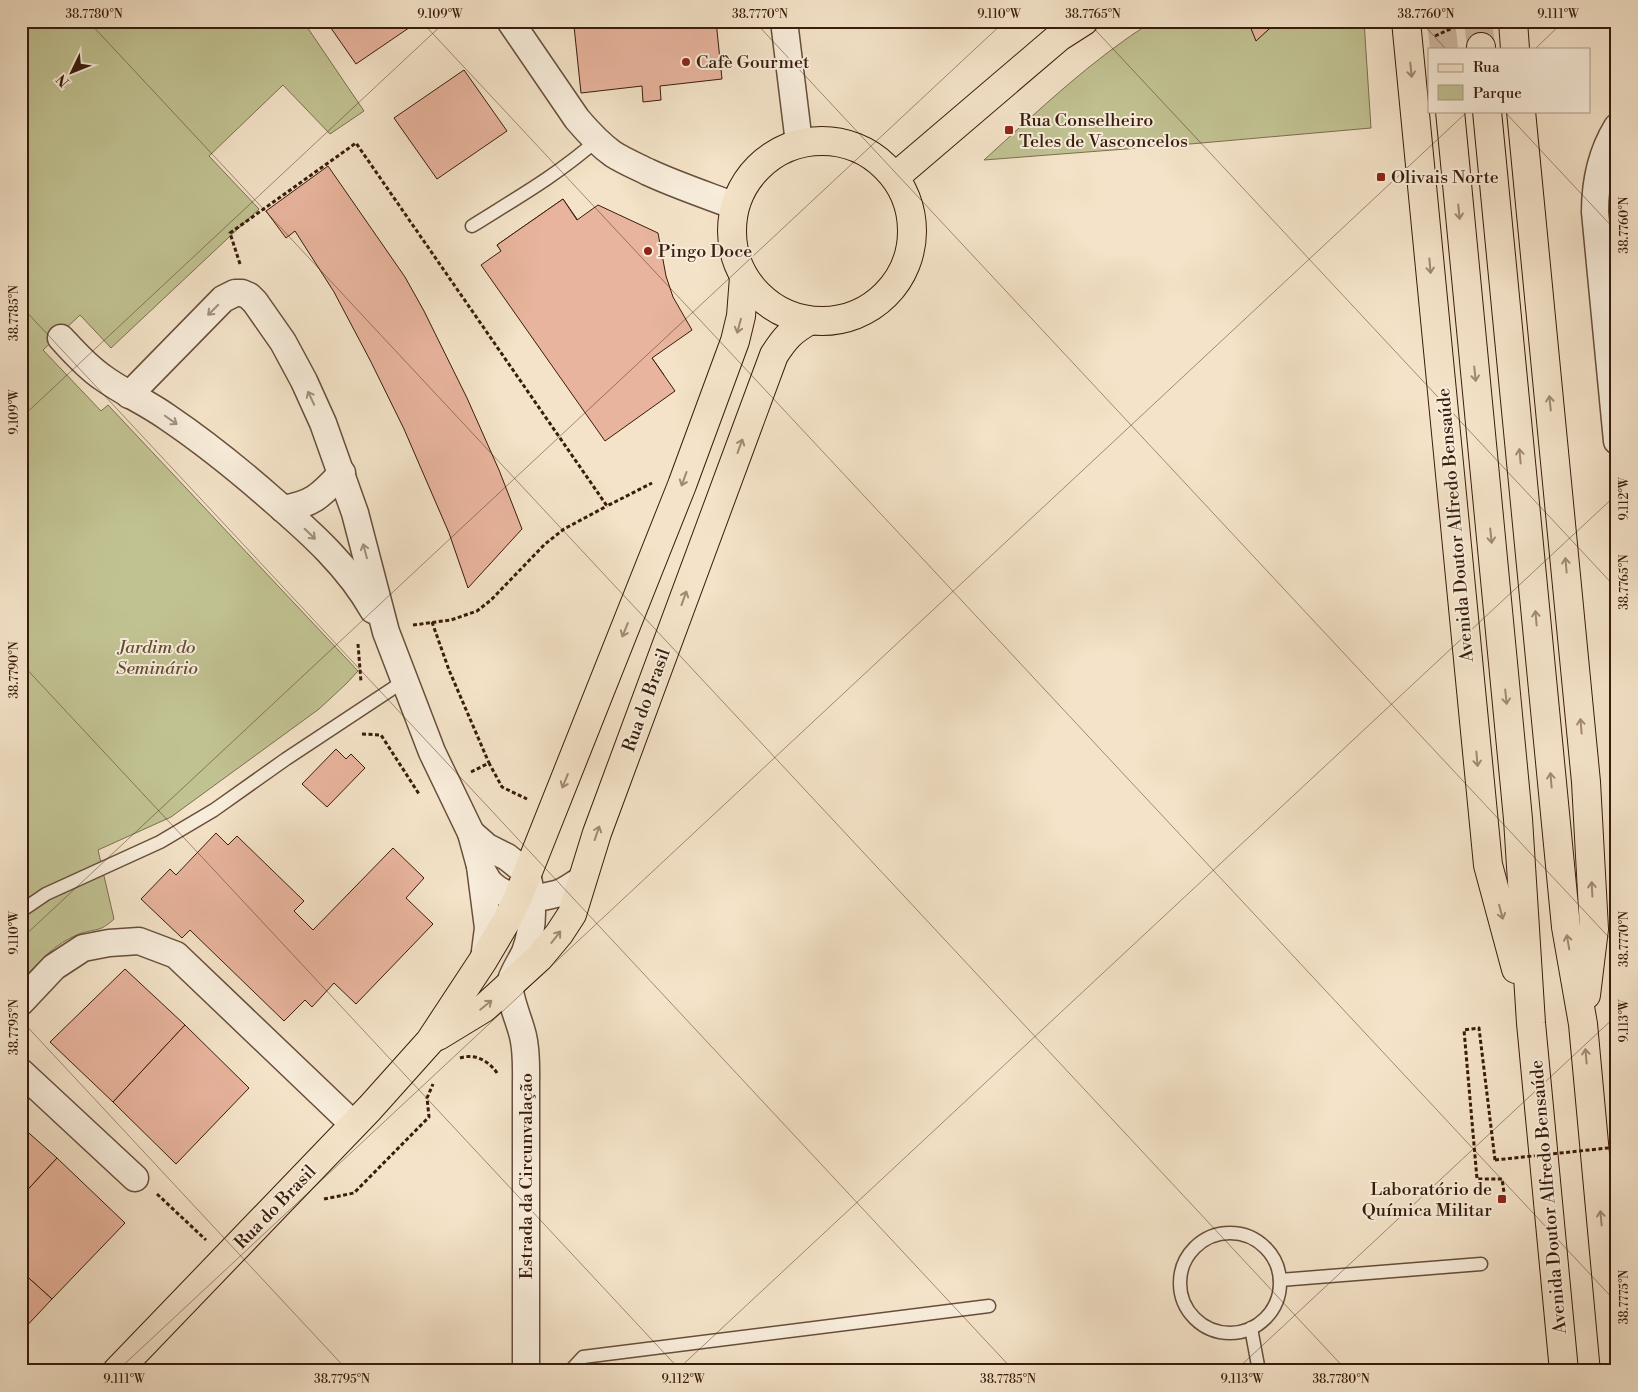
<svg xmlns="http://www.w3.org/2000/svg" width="1638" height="1392" font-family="'Libre Bodoni',serif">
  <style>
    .green { fill: #c1c292; stroke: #7d6f4f }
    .building { fill: #e8b49d; stroke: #391c0c }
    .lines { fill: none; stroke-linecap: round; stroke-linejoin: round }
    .trunk-tunnel { stroke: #cfbba2; stroke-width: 28; stroke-dasharray: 28 14; stroke-linecap: butt }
    .service-casing { stroke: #684e3b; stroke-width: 15 }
    .minor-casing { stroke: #684e3b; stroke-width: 29 }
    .primary-casing { stroke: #391c0c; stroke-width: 30 }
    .trunk-casing { stroke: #391c0c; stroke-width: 30 }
    .path { stroke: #391c0c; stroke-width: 3; stroke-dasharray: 4 2.5; stroke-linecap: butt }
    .service { stroke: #f8eddb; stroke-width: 12 }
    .minor { stroke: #f8eddb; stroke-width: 26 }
    .primary { stroke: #f4e3c8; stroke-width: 28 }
    .trunk { stroke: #f4e3c8; stroke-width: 28 }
    .path-bridge { stroke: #391c0c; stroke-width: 3; stroke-dasharray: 4 2.5; stroke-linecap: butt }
    .oneway { stroke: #a08973 }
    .oneway2 { stroke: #a28f7e }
    .ticks { fill: none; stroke: #391c0c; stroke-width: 1; stroke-opacity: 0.45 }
    .poi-dot { fill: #8f2418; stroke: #f8eddb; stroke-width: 2 }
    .labels { text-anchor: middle; stroke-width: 4; stroke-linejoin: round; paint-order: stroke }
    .poi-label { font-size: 18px; fill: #391c0c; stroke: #f8eddb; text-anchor: start }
    .street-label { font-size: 18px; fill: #391c0c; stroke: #f8eddb }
    .park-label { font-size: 18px; font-style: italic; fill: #624e34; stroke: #f8eddb }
    .neatline { fill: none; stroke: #391c0c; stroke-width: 2 }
    .ticks-label { font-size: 12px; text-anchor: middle; fill: #391c0c }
  </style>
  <rect width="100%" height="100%" fill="#f4e3c8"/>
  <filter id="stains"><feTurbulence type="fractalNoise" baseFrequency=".004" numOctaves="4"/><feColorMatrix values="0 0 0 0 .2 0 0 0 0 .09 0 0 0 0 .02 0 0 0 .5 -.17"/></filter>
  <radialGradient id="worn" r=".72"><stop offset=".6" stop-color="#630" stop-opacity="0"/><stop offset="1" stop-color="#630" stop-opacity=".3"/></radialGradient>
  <g class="green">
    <path d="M21,21h282l61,90 -34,23 -47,-49 -74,71 50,53 -148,139 -31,-33 -37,35 58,61 7,-6 250,266 -12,13 -27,25 -148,108 -73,33 16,69c-15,14 -18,9 -35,15 -24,9 -41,29 -58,47z"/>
    <path d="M1153,21h95l8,19 23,-19h85l7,107 -181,16 -206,16c55,-50 107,-100 169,-139z"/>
  </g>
  <g class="building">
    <polygon points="326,21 419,21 356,64"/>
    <polygon points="621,21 716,21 722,79 660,86 661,100 643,102 642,86 581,93 574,26"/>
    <polygon points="1248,21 1266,21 1269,29 1256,41"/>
    <polygon points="464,70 507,131 437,179 394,118"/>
    <polygon points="328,166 405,277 424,311 467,398 499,470 522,529 468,588 449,533 404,429 370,360 334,292 295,231 286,238 266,211"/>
    <polygon points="563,199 600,252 585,263 664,375 614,410 497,245"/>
    <polygon points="563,199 577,220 598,205 658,233 666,276 673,297 692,330 652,358 675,391 605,441 481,265 501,251 497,245"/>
    <polygon points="336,749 346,759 351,754 365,768 327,807 302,784"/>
    <polygon points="216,833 228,845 237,836 304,901 294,911 313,930 393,848 424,878 406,898 433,924 356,1004 334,983 312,1007 305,1000 284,1021 190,930 182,938 141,899 170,869 176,875"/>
    <polygon points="125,969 185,1025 113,1102 50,1042"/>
    <polygon points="185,1025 249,1088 176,1164 113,1102"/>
    <polygon points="21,1126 57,1158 21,1197"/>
    <polygon points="57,1158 125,1223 52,1299 21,1271 21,1197"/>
    <polygon points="21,1271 52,1299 21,1332"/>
  </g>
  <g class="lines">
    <g class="trunk-tunnel">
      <polyline points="1441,21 1444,49"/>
      <polyline points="1478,21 1481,47"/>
    </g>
    <g class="service-casing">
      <g id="service">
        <path d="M472,226c43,-27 87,-52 125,-86"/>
        <polyline points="21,911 46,894 160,842 214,810 286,759 404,681"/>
        <circle cx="1230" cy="1283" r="50"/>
        <polyline points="1280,1280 1481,1264"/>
        <polyline points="1251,1328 1259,1371"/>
        <polyline points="570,1371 583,1357 989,1306"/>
      </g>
    </g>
    <g class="minor-casing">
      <g id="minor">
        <path d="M510,21l67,98c11,13 22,25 36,35 11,7 23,12 35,18 28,13 58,23 87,34"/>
        <polyline points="784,21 799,143"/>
        <path d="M1617,127c-16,26 -22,54 -22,85l22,229"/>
        <path d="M61,338c13,14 25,28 41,39 20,15 44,25 65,40 37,25 73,54 107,84 37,32 75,66 99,109"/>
        <polyline points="129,395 223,299 235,293 242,293 249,296 255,302 283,342 304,381 323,423 355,513 386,632 432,752 471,833 480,866 488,928 484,959"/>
        <path d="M283,509c31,-5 38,-14 59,-36"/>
        <path d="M471,833l16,14 20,10 20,16c6,27 8,52 -2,79 -4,9 -14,23 -15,32 -2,12 10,38 13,52 4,16 3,33 3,50v285"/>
        <path d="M480,866c3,6 6,12 10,17 16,17 45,17 66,11 9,-2 18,-10 27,-15"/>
        <polyline points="21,1002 54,967 83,948 109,943 139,941 176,955 354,1125"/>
        <polyline points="21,1072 135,1178"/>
      </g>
    </g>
    <g class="primary-casing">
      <g id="primary">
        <circle cx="822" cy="231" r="90"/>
        <polyline points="895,177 1059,37 1084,21"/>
        <path d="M438,1036l46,-28 55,-50 20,-24 13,-20 25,-81 177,-478c11,-17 17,-24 35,-34"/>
        <polyline points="117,1371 370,1108 430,1041 484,959 507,920 518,897 682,485 735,341 741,316 744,277"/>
      </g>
    </g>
    <g class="trunk-casing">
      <g id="trunk">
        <polyline points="1406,21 1488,865 1516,969"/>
        <polyline points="1513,21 1515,49"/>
        <polyline points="1481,47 1481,49"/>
        <polyline points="1450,111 1518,819 1531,1023 1564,1371"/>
        <polyline points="1487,111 1566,927 1583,1024 1615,1371"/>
        <polyline points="1521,111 1586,782 1594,929 1586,995"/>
      </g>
    </g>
    <g class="path">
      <polyline points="1435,36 1463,23"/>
      <polyline points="240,264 230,233 356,143 607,506 652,483"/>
      <polyline points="432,622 449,670 489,763"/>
      <polyline points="413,625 451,620 477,611 491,600 545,544 564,529 607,506"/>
      <polyline points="358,644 361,682"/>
      <polyline points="362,734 381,735 419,794"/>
      <polyline points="471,772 489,763 502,787 527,799"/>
      <path d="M460,1058c15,-5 29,3 37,15"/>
      <polyline points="1495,1160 1479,1028 1464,1030 1477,1179 1502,1179 1505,1199"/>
      <polyline points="157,1194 206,1240"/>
      <polyline points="324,1199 354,1193 429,1117 427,1098 433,1084"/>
    </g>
    <use href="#service" class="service"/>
    <use href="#minor" class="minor"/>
    <use href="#primary" class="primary"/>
    <use href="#trunk" class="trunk"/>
    <polyline class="path-bridge" points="1495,1160 1617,1147"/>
  </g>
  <defs><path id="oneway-shaft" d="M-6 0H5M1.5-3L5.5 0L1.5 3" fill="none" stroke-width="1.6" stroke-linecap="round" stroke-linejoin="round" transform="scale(1.25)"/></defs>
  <g class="oneway">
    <use href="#oneway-shaft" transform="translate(1411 70) rotate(84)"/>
    <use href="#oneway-shaft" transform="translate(1459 212) rotate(84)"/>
    <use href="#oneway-shaft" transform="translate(1430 266) rotate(85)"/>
    <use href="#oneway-shaft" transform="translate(739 326) rotate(105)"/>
    <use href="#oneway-shaft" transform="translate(1475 374) rotate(84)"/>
    <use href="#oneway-shaft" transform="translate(1550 403) rotate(-96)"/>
    <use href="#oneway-shaft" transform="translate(740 446) rotate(-70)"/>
    <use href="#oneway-shaft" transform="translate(1520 456) rotate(-95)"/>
    <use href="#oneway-shaft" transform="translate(684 479) rotate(110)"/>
    <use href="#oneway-shaft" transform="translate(1491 536) rotate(84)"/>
    <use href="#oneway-shaft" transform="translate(1566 565) rotate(-95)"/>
    <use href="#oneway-shaft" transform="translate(684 598) rotate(-70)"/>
    <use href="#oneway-shaft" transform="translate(1536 618) rotate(-95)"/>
    <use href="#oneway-shaft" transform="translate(625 630) rotate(112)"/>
    <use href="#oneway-shaft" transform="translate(1506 697) rotate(84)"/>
    <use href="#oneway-shaft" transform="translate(1581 726) rotate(-95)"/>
    <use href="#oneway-shaft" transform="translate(1477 759) rotate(85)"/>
    <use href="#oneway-shaft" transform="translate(1551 780) rotate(-95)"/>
    <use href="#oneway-shaft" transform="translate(565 781) rotate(112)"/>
    <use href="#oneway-shaft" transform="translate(597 833) rotate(-71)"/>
    <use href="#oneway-shaft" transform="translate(1592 889) rotate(-93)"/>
    <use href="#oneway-shaft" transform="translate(1501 912) rotate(75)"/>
    <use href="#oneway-shaft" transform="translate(556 937) rotate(-52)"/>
    <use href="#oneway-shaft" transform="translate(1568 942) rotate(-100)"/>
    <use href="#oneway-shaft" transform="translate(486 1005) rotate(-39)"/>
    <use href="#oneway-shaft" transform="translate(1586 1056) rotate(-95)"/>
    <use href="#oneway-shaft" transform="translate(1601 1218) rotate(-95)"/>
  </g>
  <g class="oneway2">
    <use href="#oneway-shaft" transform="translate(213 310) rotate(135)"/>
    <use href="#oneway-shaft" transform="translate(311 398) rotate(-115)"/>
    <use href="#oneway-shaft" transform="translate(171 420) rotate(35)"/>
    <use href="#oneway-shaft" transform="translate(310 534) rotate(44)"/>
    <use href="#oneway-shaft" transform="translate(365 551) rotate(-105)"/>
  </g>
  <path class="ticks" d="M88,21l1259,1350M421,21l1196,1282M754,21l863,925M1087,21l530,568M1420,21l26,28M1535,49l29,-28M1504,111l113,121M21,306l993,1065M21,418l425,-397M21,663l660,708M21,939l984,-918M21,1020l327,351M117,1371l1351,-1260M676,1371l941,-877M1235,1371l382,-356"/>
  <g class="poi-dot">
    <circle cx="686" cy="62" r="5"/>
    <rect x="1004" y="125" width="10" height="10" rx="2.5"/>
    <rect x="1376" y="172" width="10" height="10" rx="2.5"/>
    <circle cx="648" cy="251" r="5"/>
    <rect x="1497" y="1194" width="10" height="10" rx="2.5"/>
  </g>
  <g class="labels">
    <g class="poi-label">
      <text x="696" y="68">Cafè Gourmet</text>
      <text x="1019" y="126">Rua Conselheiro<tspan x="1019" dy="21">Teles de Vasconcelos</tspan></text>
      <text x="1391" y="183">Olivais Norte</text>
      <text x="658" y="257">Pingo Doce</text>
      <text x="1492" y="1195" text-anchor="end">Laboratório de<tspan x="1492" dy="21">Química Militar</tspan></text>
    </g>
    <g class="street-label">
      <text transform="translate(1455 525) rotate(-95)" y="6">Avenida Doutor Alfredo Bensaúde</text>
      <text transform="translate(646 700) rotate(-70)" y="6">Rua do Brasil</text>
      <text transform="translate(526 1176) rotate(-90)" y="6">Estrada da Circunvalação</text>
      <text transform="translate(1548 1197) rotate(-95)" y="6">Avenida Doutor Alfredo Bensaúde</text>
      <text transform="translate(275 1207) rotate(-46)" y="6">Rua do Brasil</text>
    </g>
    <g class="park-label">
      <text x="157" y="653">Jardim do<tspan x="157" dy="21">Seminário</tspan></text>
    </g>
  </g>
  <rect width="1638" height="1392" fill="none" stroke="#f4e3c8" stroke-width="55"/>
  <rect x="1428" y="48" width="162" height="65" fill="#f8eddb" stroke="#ac9988"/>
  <rect x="1438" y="64" width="25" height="8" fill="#f4e3c8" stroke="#ac9988"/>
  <text x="1473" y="72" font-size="15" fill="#391c0c">Rua</text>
  <rect x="1438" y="85" width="25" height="15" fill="#c1c292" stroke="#ac9988"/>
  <text x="1473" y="98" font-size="15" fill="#391c0c">Parque</text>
  <g transform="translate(72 72) rotate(227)" stroke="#f8eddb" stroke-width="4" paint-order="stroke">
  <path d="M0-4L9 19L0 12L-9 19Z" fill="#391c0c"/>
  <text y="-8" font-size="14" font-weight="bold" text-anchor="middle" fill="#391c0c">N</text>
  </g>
  <rect x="28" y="28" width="1582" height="1336" class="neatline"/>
  <g class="ticks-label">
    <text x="94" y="18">38.7780°N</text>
    <text x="440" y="18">9.109°W</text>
    <text x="760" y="18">38.7770°N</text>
    <text x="999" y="18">9.110°W</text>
    <text x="1093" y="18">38.7765°N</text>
    <text x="1426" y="18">38.7760°N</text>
    <text x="1558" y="18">9.111°W</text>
    <text transform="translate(1624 225) rotate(-90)" y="4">38.7760°N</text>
    <text transform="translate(14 313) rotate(-90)" y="4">38.7785°N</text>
    <text transform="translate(14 412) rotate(-90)" y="4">9.109°W</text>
    <text transform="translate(1624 499) rotate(-90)" y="4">9.112°W</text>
    <text transform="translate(1624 582) rotate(-90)" y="4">38.7765°N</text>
    <text transform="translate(14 670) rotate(-90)" y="4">38.7790°N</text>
    <text transform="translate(14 933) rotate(-90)" y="4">9.110°W</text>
    <text transform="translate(1624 939) rotate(-90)" y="4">38.7770°N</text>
    <text transform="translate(1624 1021) rotate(-90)" y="4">9.113°W</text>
    <text transform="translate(14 1027) rotate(-90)" y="4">38.7795°N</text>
    <text transform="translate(1624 1297) rotate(-90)" y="4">38.7775°N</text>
    <text x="124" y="1383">9.111°W</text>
    <text x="342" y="1383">38.7795°N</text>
    <text x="683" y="1383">9.112°W</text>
    <text x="1008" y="1383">38.7785°N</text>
    <text x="1242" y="1383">9.113°W</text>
    <text x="1341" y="1383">38.7780°N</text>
  </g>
  <rect width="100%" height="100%" filter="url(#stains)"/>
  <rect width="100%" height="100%" fill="url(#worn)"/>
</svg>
